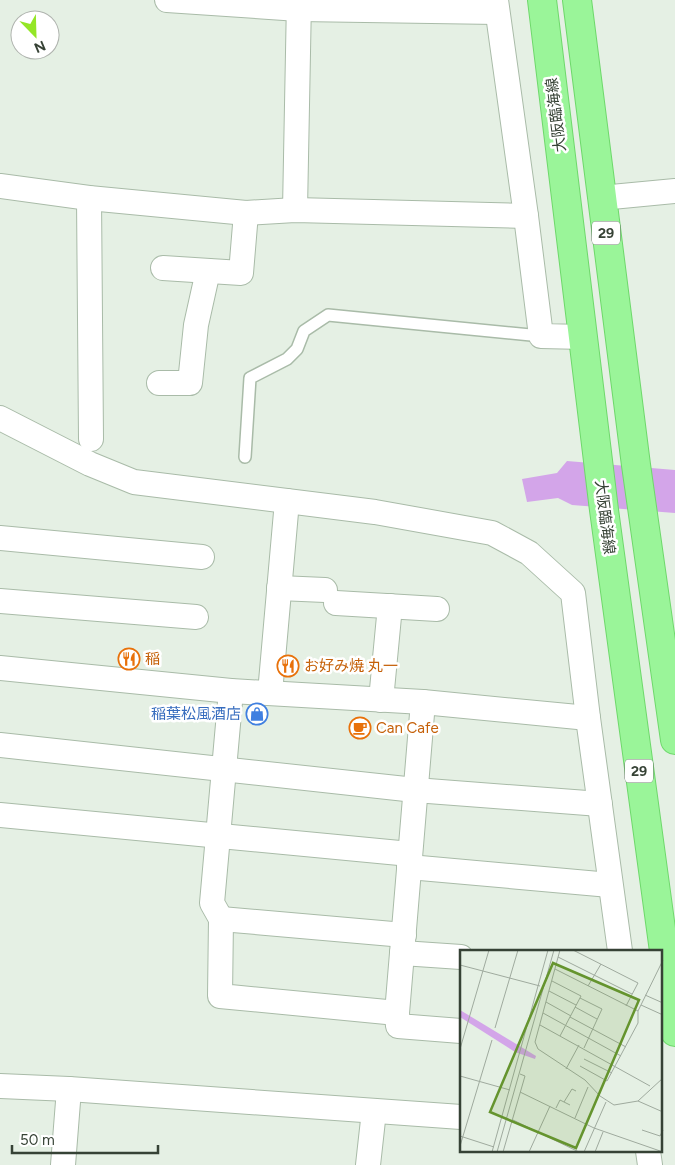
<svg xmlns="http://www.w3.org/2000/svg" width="675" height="1165" font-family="Figtree,'Noto Sans JP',sans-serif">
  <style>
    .water { fill: #d3a5e9 }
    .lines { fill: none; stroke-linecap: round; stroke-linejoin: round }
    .service-casing { stroke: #a9bba8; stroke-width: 14 }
    .minor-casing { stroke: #a9bba8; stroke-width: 26 }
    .primary-casing { stroke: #6ed86b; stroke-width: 30 }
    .service { stroke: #fff; stroke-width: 11 }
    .minor { stroke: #fff; stroke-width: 24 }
    .primary { stroke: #9af599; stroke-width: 28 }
    .labels { text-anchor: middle; stroke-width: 5; stroke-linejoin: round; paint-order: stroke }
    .shield { fill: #fff; stroke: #727b72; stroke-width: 1 }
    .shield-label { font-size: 14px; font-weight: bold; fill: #364235 }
    .street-label { font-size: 15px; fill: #364235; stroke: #fff }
    .food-label { font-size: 15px; fill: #c56008; stroke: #fff; text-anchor: start }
    .shop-label { font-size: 15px; fill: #366cbe; stroke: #fff; text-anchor: end }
    .inset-road { fill: none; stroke: #9faa9e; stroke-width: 1 }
    .view { fill: #65942e; fill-opacity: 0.15; stroke: #65942e; stroke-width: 2.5 }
    .inset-edge { fill: none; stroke: #364235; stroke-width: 2.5 }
  </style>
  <rect width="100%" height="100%" fill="#e5f0e4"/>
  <polygon class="water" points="567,461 675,470 675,513 572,505 558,498 527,502 522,479 557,473"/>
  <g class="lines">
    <g class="service-casing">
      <polyline id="service" points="245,457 250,378 287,359 297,349 304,331 328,315 541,336"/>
    </g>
    <g class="minor-casing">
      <g id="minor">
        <polyline points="167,0 299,9 497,12"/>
        <polyline points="496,0 526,216 541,336 584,337"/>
        <polyline points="0,186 89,198 246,213 295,210 526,216"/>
        <polyline points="89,198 91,439"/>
        <polyline points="601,198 675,191"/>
        <polyline points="295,210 299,0"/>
        <polyline points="163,268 241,273 246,213"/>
        <polyline points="159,383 190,383 196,325 208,271"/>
        <polyline points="0,418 90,464 134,482 375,512 492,533 529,553 573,593 588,718 620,951"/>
        <polyline points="0,538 202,557"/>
        <polyline points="279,588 325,590"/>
        <polyline points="0,601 196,617"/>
        <polyline points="336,603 437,609"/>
        <polyline points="0,668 231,691 423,702 588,718"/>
        <polyline points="231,691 212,903 221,919 220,996 397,1013"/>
        <polyline points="270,693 287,501"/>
        <polyline points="381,700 390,606"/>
        <polyline points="423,702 397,1013 398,1026 461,1031"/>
        <polyline points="0,745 415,790 600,804"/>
        <polyline points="0,815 410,854"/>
        <polyline points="409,867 610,885"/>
        <polyline points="221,919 404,935"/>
        <polyline points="402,953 461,957"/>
        <polyline points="0,1086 69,1089 461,1117"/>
        <polyline points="648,1151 650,1165"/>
        <polyline points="63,1165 69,1089"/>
        <polyline points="368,1165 374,1111"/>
      </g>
    </g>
    <g class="primary-casing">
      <g id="primary">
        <polyline points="542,0 604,510 675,1032"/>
        <polyline points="577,0 636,465 675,740"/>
      </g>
    </g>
    <use href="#service" class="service"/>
    <use href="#minor" class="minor"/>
    <use href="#primary" class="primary"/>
  </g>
  <defs>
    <g id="restaurant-ring" transform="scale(1.125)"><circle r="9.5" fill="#fff" stroke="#e8710a" stroke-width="1.5"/><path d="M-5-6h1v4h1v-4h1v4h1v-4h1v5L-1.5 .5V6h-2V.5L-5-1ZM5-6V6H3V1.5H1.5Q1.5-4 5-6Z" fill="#e8710a"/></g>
    <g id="shop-ring" transform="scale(1.125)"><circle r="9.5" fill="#fff" stroke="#3f7fe0" stroke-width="1.5"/><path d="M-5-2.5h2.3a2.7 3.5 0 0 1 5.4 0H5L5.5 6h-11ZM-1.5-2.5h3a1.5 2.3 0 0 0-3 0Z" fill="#3f7fe0"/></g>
    <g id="cafe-ring" transform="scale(1.125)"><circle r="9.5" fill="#fff" stroke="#e8710a" stroke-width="1.5"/><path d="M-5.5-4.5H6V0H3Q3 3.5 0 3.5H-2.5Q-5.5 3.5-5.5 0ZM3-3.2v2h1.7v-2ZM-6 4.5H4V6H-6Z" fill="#e8710a"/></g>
  </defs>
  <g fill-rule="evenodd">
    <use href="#restaurant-ring" x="129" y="659"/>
    <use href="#restaurant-ring" x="288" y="666"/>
    <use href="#shop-ring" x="257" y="714"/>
    <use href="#cafe-ring" x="360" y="728"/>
  </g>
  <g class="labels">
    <g class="shield">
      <rect x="592" y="221.5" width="28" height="23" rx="4"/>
      <rect x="625" y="759.5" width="28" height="23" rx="4"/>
    </g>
    <g class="shield-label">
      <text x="606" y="238">29</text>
      <text x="639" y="776">29</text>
    </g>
    <g class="street-label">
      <text transform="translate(556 115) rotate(-97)" y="5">大阪臨海線</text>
      <text transform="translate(605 517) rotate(83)" y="5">大阪臨海線</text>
    </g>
    <g class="food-label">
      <text x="145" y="664">稲</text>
      <text x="304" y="671">お好み焼 丸一</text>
      <text x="376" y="733">Can Cafe</text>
    </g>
    <g class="shop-label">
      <text x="241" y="719">稲葉松風酒店</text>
    </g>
  </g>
  <g transform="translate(460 950)">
    <rect width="202" height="202" fill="#e5f0e4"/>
    <path d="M0,60l76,46 -1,3 -20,-7 -55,-35z" fill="#d3a5e9"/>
    <path class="inset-road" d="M100,0l-25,92 3,7 47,31 15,16 14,9 24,-4 25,-23M113,0l65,33 -12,23M98,7l74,37M0,15l80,21M95,19l83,42M92,31l29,15 -21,40M128,36l13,-22M89,41l27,14M185,45l18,8M120,48l22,11 -18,39M86,52l25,14M181,55l22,10M115,57l22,12M83,63l78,43M110,67l56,30M80,75l110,61M35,78l23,-78M0,99l29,-99M124,109l28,14M120,116l27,15 31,-58v-12l25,-51M106,119l13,-24M0,126l50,14M60,142l74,36 69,24M178,151l25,11M104,152l8,-13 4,2M96,158l4,-8 10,5M115,168l13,-31M53,170l66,32M182,180l18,6 3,-6M0,186l34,11M0,196l32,-106M32,202l56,-202M37,202l57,-202M43,202l22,-76 -5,-2M69,202l21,-46M124,202l22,-50M135,202l8,-20"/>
    <path class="view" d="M93,13l86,37 -63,148 -86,-36z"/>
    <rect width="202" height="202" class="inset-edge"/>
  </g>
  <g transform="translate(35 35) rotate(157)"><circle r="24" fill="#ffffff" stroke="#afb3ae"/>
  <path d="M0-4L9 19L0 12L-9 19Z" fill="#94e626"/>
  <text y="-8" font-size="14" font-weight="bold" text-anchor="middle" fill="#364235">N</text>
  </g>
  <path d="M12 1145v8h146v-8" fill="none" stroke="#364235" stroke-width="2.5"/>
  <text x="20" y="1145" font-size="15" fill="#364235" stroke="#ffffff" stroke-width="4" paint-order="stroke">50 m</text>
</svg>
